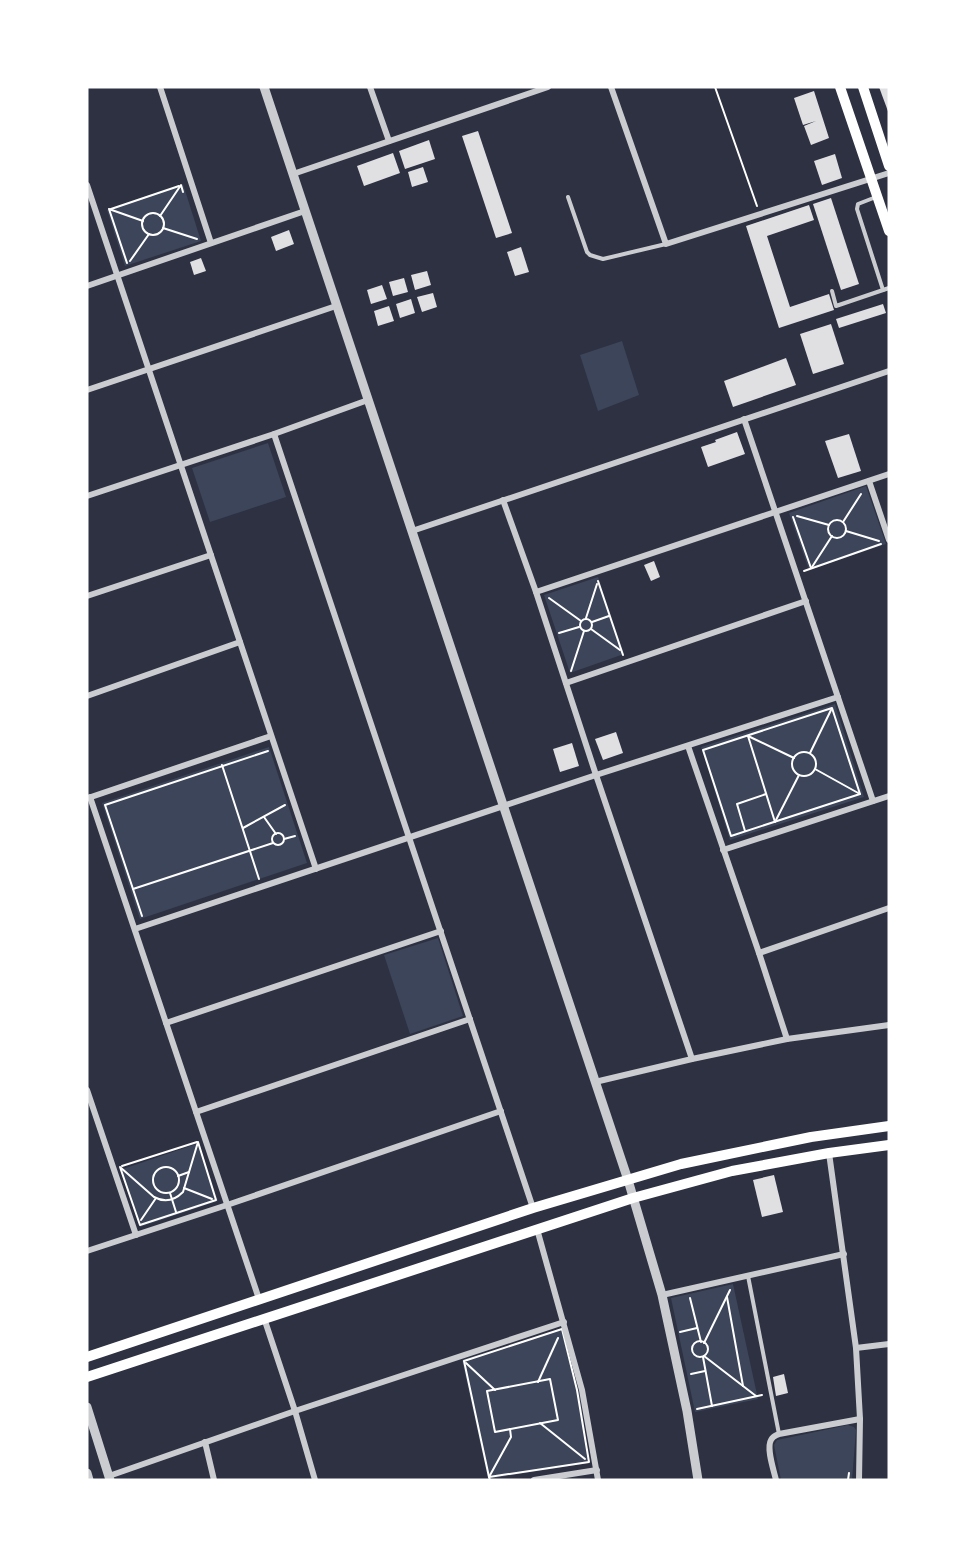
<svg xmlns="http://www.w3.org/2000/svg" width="976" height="1567" font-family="Signika,sans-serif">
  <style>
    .green { fill: #3c4559 }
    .building { fill: #e0e0e3 }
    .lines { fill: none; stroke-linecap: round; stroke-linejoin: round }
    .path { stroke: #fff; stroke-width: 2 }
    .service { stroke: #caccd0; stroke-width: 4 }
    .minor { stroke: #caccd0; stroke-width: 6 }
    .tertiary { stroke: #caccd0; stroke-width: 9 }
    .secondary { stroke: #fff; stroke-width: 10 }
  </style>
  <rect width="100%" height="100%" fill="#2d3142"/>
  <g class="green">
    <polygon points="183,184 201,241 125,266 107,210"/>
    <polygon points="622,341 639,395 598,411 580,355"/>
    <polygon points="268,443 286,497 210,522 192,468"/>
    <polygon points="866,486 886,544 809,570 789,513"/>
    <polygon points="598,577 624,654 570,673 544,595"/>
    <polygon points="835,704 864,797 730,840 701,747"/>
    <polygon points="269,747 307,863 140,919 102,803"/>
    <polygon points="438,938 463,1016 410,1034 384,955"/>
    <polygon points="199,1143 218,1201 140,1227 120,1170"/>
    <polygon points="733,1284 758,1399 695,1412 671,1298"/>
    <polygon points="562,1329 580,1396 589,1463 488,1479 462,1360"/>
    <polygon points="848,1425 854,1427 856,1430 852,1480 781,1480 774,1445 777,1440"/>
  </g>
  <g class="building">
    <polygon points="879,87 889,87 889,114"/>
    <polygon points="814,91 829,138 811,145 804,126 816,121 803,125 794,98"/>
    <polygon points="478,131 512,233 496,238 462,136"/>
    <polygon points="429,140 435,159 405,169 399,151"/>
    <polygon points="393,153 400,173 364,186 357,166"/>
    <polygon points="835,154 842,178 822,185 814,161"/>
    <polygon points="423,167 428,182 412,187 408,172"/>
    <polygon points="831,198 859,284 841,290 813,204"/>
    <polygon points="809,205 814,220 767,236 790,307 829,294 834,310 779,328 746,226"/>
    <polygon points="289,230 294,244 276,251 271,237"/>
    <polygon points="521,247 529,272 515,276 507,252"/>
    <polygon points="201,258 206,271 194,275 190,262"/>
    <polygon points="427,271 431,285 415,290 411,275"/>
    <polygon points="404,278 408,292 393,296 389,282"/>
    <polygon points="382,285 387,299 371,304 367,290"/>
    <polygon points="433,293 437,307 422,312 417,297"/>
    <polygon points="411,299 415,313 400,318 396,304"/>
    <polygon points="883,304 886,313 839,328 836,319"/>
    <polygon points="389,306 394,321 378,326 374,311"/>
    <polygon points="831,324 844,364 813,374 800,334"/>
    <polygon points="786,358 796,385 733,407 724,381"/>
    <polygon points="737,432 745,454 708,467 701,447 716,442 715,440"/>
    <polygon points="849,434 861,471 838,478 825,441"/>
    <polygon points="654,561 660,577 651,581 644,565"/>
    <polygon points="616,732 623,753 603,760 595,739"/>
    <polygon points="572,743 579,766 560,772 553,749"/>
    <polygon points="774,1175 783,1212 762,1217 753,1180"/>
    <polygon points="784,1374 788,1393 776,1396 773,1377"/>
  </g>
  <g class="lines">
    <g class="path">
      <polyline points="715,87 757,206"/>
      <polyline points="111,209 179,186"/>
      <circle cx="153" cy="224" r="11"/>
      <polyline points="160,216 181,185 183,192"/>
      <polyline points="163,228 197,239"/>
      <polyline points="130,261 149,234"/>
      <polyline points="127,263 109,209 143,221"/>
      <polyline points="797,516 829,525"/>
      <polyline points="793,517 811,568"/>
      <circle cx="837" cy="529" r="9"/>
      <polyline points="843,522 861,494"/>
      <polyline points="846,531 879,541"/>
      <polyline points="812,567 832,536"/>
      <polyline points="804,571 881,544"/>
      <polyline points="598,581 623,655"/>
      <polyline points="549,598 581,621"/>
      <polyline points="586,618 597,584"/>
      <circle cx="586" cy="625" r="6"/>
      <polyline points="592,622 609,616"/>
      <polyline points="591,629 620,650"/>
      <polyline points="559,633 579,627"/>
      <polyline points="571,671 584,631"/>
      <polygon points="832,708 860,794 731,836 703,750"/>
      <polyline points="748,736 775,822"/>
      <polyline points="748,736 794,758"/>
      <circle cx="804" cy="764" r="12"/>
      <polyline points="810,753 831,710"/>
      <polyline points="222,765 259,879"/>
      <polyline points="815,769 860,794"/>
      <polyline points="264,817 276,834"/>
      <polyline points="776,820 799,775"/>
      <polyline points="243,828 285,805"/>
      <polyline points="745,831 737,804 766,794"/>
      <circle cx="278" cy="839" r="6"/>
      <polyline points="284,839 295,836"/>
      <polyline points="133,889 273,843"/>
      <polyline points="142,916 105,805 268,751"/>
      <path d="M198,1142l18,58 -76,25 -20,-58 34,30c11,6 20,4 29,-5z"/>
      <polyline points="122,1166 197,1142"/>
      <circle cx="166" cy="1180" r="13"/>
      <polyline points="178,1176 189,1172"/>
      <polyline points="184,1188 212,1199"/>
      <polyline points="170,1193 176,1212"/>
      <polyline points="141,1220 156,1198"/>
      <polyline points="727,1297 743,1386"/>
      <polyline points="690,1298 701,1342"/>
      <polygon points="562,1329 577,1390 589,1462 489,1477 464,1361"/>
      <polyline points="680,1332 697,1328"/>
      <circle cx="700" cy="1349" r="8"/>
      <polyline points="704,1343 730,1290"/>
      <polyline points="704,1356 756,1396"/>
      <polyline points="703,1357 712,1406"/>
      <polyline points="466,1363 495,1390"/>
      <polyline points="691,1374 705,1371"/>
      <polygon points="550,1379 558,1420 495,1432 487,1391"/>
      <polyline points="538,1382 558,1338"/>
      <polyline points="697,1409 762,1395"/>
      <polyline points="540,1423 585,1459"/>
      <polyline points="490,1480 489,1477 511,1437 510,1429"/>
      <polyline points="848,1480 849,1473"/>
    </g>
    <g class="service">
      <polyline points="568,197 587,252 590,255 603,259 666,244"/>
      <polyline points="876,197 858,204 857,209 883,290"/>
      <polyline points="832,291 836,306 889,288"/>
      <polyline points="748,1276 779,1434"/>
    </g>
    <g class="minor">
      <polyline points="160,87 211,243"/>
      <polyline points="370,87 389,141"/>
      <polyline points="611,87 666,244 889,173"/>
      <polyline points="293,174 548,87"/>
      <polyline points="87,185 316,869"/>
      <polyline points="87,286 305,211"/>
      <polyline points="87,390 336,306"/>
      <polyline points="744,419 873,801"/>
      <polyline points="274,434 533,1208"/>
      <polyline points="869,481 889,540"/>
      <polyline points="87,496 274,434 368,400"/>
      <polyline points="503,500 536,592 596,775 692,1059"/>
      <polyline points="412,531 889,371"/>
      <polyline points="536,592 889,474"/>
      <polyline points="87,596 211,555"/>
      <polyline points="566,683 806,601"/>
      <polyline points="87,696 240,642"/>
      <polyline points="688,746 759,953 787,1039"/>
      <polyline points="90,797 259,1299"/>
      <polyline points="88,798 271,736"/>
      <polyline points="723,850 889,796"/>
      <polyline points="135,929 596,775 838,697"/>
      <polyline points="759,953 889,908"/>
      <polyline points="166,1023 441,931"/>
      <polyline points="595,1082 692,1059 787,1039 889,1025"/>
      <polyline points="87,1090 136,1235"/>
      <polyline points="196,1112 470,1019"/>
      <polyline points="829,1153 856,1348 860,1419 859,1480"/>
      <polyline points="537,1229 582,1390 598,1480"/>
      <polyline points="87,1251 227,1205 501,1111"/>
      <polyline points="662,1295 844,1254"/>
      <polyline points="264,1318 295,1411 315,1480"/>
      <polyline points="856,1348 889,1344"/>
      <polyline points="205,1442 214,1480"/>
      <polyline points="109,1476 295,1411 564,1322"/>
      <polyline points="534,1480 597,1470"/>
      <path d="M776,1480c-2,-9 -10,-32 -5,-40 2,-4 4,-4 8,-6l81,-15"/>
    </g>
    <g class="tertiary">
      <polyline points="264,87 628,1180 662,1295 687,1411 698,1480"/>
      <polyline points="87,1407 110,1480"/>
      <polyline points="87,1473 89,1480"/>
    </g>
    <g class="secondary">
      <polyline points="840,87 889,231"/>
      <polyline points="863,87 889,166"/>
      <polyline points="87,1357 533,1208 681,1164 811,1137 889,1126"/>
      <polyline points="87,1377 633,1198 732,1171 829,1153 889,1145"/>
    </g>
  </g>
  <rect width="976" height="1567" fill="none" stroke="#ffffff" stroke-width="177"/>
</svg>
